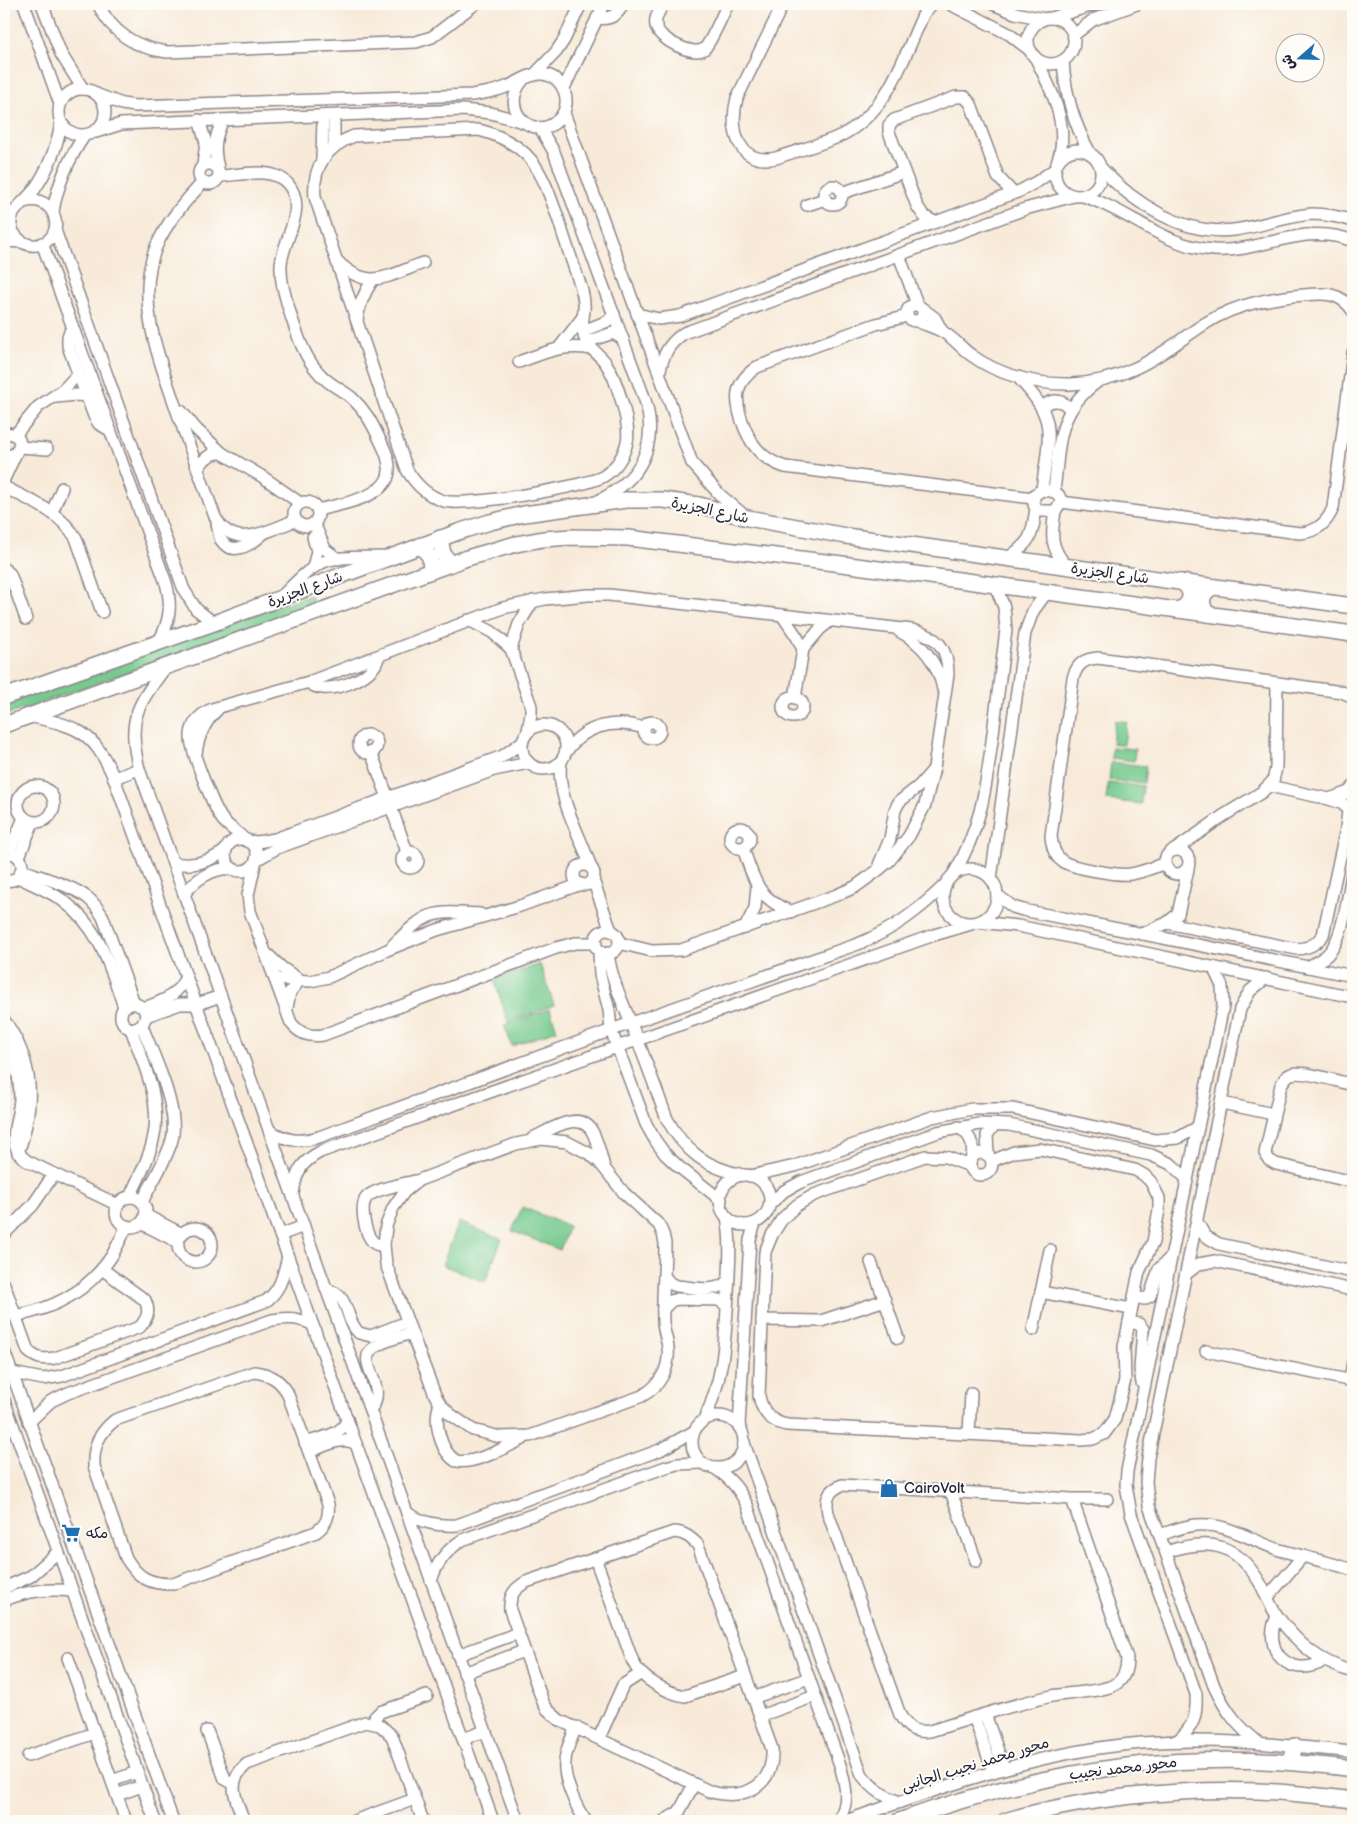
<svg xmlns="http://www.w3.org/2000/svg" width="1357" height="1825" font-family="'Balsamiq Sans','Playpen Sans Arabic',sans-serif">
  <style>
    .green { fill: #76ca8e; stroke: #4c7664 }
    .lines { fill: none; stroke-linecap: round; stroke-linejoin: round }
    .minor-casing { stroke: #8d868a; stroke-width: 14 }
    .major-casing { stroke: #8d868a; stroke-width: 18 }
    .minor { stroke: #fff; stroke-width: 11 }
    .major { stroke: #fff; stroke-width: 15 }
    .labels { text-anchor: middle; stroke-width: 4; stroke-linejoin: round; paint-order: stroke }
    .street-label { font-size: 15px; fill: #22223b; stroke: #fdfcf7 }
    .poi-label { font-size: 15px; fill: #22223b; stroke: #fdfcf7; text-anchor: start }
  </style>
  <rect width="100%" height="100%" fill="#fdfcf7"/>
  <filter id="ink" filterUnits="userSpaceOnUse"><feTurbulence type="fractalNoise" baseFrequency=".02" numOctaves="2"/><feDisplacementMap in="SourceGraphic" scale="10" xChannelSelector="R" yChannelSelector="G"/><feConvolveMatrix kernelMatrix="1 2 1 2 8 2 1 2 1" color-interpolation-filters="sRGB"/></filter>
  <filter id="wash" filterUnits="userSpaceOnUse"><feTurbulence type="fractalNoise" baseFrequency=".0096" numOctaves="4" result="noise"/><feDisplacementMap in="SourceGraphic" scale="20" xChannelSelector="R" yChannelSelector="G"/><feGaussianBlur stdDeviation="1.12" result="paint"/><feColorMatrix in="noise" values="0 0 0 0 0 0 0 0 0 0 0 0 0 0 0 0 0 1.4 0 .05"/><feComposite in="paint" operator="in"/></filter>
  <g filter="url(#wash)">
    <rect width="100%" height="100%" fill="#f8ead9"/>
    <g class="green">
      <polygon points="311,595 314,606 4,716 4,702"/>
      <polygon points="1115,720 1127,722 1124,745 1112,743"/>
      <polygon points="1112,747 1135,749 1134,761 1111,758"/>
      <polygon points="1111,762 1146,766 1144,783 1109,780"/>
      <polygon points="1108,783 1143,786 1141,804 1106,800"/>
      <polygon points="540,964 554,1005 508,1022 494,980"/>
      <polygon points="550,1009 557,1030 512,1046 504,1025"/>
      <polygon points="522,1207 569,1226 560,1250 512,1231"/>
      <polygon points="459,1222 502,1239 485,1282 442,1265"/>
    </g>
  </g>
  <g filter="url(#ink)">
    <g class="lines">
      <g class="minor-casing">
        <g id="minor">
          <polyline points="24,4 60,104"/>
          <polyline points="42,4 61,54 83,89"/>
          <path d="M98,4c14,29 37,44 69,48l249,-10 16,-5 43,-33"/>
          <path d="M663,4c-3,6 -9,14 -7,22 2,13 37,31 48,23 7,-6 19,-36 24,-45"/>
          <path d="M783,4l-46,94c-8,30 0,68 39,60 22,-8 45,-13 66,-23 47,-24 61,-77 82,-122l8,-9"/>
          <polyline points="950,4 1009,34 1031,51"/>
          <polyline points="993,4 1015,13 1044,19"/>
          <path d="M597,18c13,2 21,-3 26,-14"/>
          <polyline points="1052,18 1096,4"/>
          <circle cx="1051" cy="41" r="23"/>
          <polyline points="1074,35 1093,20 1137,4"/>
          <path d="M1035,57c16,31 35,69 23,103"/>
          <path d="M1063,61c2,34 11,63 27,92"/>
          <polyline points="534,75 556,52 564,40 581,4"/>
          <polyline points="564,88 604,4"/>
          <circle cx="82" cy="112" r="23"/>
          <path d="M98,95l24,9 13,2 337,-11c12,-2 23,-3 34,-8 12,-4 23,-14 36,-13 23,2 32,31 16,46 -23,23 -61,-10 -35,-40"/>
          <polyline points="564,113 692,463 720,495 745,516"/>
          <polyline points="334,116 334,146"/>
          <polyline points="199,120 206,143 203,165"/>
          <path d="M540,128l14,24 91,248c14,46 -5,80 -47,101"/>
          <path d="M479,130c53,14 62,40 79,88 7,23 15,46 23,69 2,8 4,15 3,23 -1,9 -3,17 0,26 4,12 14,17 21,26 11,15 26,62 22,80 -3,13 -11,26 -23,34 -19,11 -139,31 -160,25 -17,-5 -28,-16 -37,-31l-92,-273c-3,-30 12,-51 39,-61z"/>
          <polyline points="96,132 121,124 463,110 491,113 523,122"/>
          <circle cx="1078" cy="173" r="23"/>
          <polyline points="322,159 323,116"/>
          <circle cx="209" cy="174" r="10"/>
          <path d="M218,167c-5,-18 -3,-31 5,-47"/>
          <path d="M1101,168c32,35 83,68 133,62 26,-3 51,-14 78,-16 14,0 28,3 41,7"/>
          <path d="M220,176c20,-1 53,-10 68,8 20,24 -5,56 -7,80 -1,19 5,34 10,52 7,20 13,41 28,57 9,11 22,16 33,25 13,12 20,25 27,40 5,10 11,22 10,33 -1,27 -52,34 -72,39"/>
          <path d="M203,182c-18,20 -36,39 -47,65 -22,56 5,116 23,170 12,33 24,67 36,100 19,35 52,14 81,3"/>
          <circle cx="833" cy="195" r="9"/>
          <polyline points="842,193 904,172"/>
          <path d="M1083,196c46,14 81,51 131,54 48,3 89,-29 139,-9"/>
          <path d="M24,202c34,-10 44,38 13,43 -16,2 -30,-14 -25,-29 3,-8 16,-18 22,-26 14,-20 23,-43 27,-67"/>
          <polyline points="807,205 825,199"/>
          <path d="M53,211c5,-28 15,-51 31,-75"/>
          <polyline points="934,222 924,216 917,206 889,132 889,125 894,120 956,97 965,97 971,104 998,177 1013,193"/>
          <polyline points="55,230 184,590 196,609 214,623"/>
          <polyline points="4,241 23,242"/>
          <path d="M42,243l124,340c6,22 4,39 -7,58"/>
          <polyline points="899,255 917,304"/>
          <path d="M337,261c31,31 50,15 86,2"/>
          <circle cx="915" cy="313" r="8"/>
          <polyline points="923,309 935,318 942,331"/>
          <polyline points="637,314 659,319 680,316 1020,191 1038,181 1055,169"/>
          <path d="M907,316l-31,8 -119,43c-22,15 -23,30 -15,54 8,23 19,38 43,46l248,31"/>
          <path d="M357,320c2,-15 7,-27 15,-39"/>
          <path d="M917,321c8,4 17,6 24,10 11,5 20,17 30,24 27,20 66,30 100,29 21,-1 43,-6 62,-15 26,-11 49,-31 73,-46 30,-19 64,-25 98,-28 20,-2 37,-3 49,16"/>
          <polyline points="72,327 68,337 68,346 94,416 99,424 110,430"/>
          <polyline points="583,331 608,321 614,314"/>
          <polyline points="586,342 613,333 623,339"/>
          <polyline points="559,348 582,318"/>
          <path d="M519,362c28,-10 43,-18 73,-13"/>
          <path d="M659,374c4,-19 9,-30 25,-41l341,-124 49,-13"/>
          <path d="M1018,377c10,12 22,24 27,39 8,19 -1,53 -3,74"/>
          <polyline points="56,397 76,395 87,396"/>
          <path d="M1042,408c9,-10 20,-9 28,1"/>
          <polyline points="181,411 197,430 222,453 263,477 300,503"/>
          <path d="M4,434c8,-2 15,1 16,10l-4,9 -7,3 -5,-2"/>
          <polyline points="15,435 38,407 63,390 78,374"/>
          <polyline points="20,447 47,449"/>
          <path d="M198,469c5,-10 12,-17 24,-16"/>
          <polyline points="4,479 16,453"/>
          <path d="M4,487c27,14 55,24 72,51l26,74"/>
          <path d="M1042,490c10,1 18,1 19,12l-6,9h-15l-6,-6v-10z"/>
          <path d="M1054,491c6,-46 2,-79 43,-109"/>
          <path d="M1061,502l239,31c17,-1 27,-10 33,-25l20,-155"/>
          <circle cx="306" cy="514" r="12"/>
          <path d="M1055,511c-4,25 -5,36 12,56"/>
          <polyline points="52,512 62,488"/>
          <polyline points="314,523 325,549 338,559"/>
          <path d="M217,524c1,4 2,12 4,16 12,18 32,3 43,-7"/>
          <path d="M1008,558c24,-17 24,-22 28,-50"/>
          <polyline points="313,568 317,551 313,537"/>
          <polyline points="4,569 10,574 26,619"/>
          <path d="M282,596c13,-13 29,-31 47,-36 16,-4 35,-2 52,-3"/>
          <polyline points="782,615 797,637 803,649"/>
          <polyline points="469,620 492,632 511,649 531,706 531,714 528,731"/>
          <path d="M899,631c23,12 39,32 44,58"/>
          <polyline points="511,649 519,624 533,601"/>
          <path d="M165,668c-29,39 -38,52 -26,101l379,1052"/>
          <path d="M309,682c13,17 68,-4 69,-25"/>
          <circle cx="793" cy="707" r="10"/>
          <polyline points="795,698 803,649 820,629 830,621"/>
          <path d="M28,716c49,10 65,14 86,62l379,1043"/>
          <circle cx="652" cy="730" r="8"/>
          <circle cx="544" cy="747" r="22"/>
          <circle cx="368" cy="744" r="9"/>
          <polyline points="371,752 388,798"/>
          <path d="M566,752c18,-27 48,-33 78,-24"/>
          <path d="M196,754c2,-18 9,-33 22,-45"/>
          <path d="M561,761c-6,35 20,74 30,107"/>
          <polyline points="114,778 139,769"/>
          <circle cx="36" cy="804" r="18"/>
          <polyline points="1269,786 1329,799 1343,804 1348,810 1346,829 1353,845"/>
          <polyline points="1329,799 1349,792 1353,787"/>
          <polyline points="391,807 407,852"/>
          <circle cx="740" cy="838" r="10"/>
          <circle cx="241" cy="855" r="16"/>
          <path d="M245,840c-7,-8 -17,-13 -23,-21 -8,-11 -33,-72 -31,-84 1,-13 10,-21 21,-26l97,-27 194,-74 42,-9 43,-4h21l303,35c25,6 36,17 36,44l-14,94 -9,37 -16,31 -20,25 -12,10 -22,16 -18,8 -156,55 -29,1 -33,-8"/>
          <polyline points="247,841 257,842 275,839 503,756 522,742"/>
          <path d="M743,848c11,32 14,50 48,64"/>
          <circle cx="1177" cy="862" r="12"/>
          <polyline points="1175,850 1223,816 1262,792 1273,781 1276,768 1277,683"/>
          <circle cx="410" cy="860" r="8"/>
          <polyline points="9,852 24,818"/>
          <path d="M4,853c25,-4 23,32 0,27"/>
          <polyline points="19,857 33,822"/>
          <polyline points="256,860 277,848 494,770 529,763"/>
          <path d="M173,862c17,6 39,-1 53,-12"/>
          <path d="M1165,863c-11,4 -22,9 -34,11 -12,2 -59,-6 -69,-13 -8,-6 -10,-15 -11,-25l22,-158c4,-14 11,-19 25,-20l244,34 11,5"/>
          <path d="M255,864l-7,31 2,16 41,112c9,11 18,14 32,12l233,-87 19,-5h21"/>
          <polyline points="879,865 890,839 895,810 899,802 919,786 933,770"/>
          <circle cx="584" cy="875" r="10"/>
          <circle cx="970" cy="896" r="27"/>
          <path d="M22,870c19,7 51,16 66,28 7,6 11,12 15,19l31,86"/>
          <path d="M953,875c29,-48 33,-88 40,-142 4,-34 9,-69 13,-103l-2,-23 -9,-22"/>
          <path d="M18,877c14,7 30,13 44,23 37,26 48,66 62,107 -6,9 -3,18 7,22l11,-3 4,-10 -2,-8 -10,-5 -10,4"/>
          <polyline points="991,879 1025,633 1033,611 1047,592"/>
          <polyline points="593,880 611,931"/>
          <path d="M184,894c11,-14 29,-27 48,-25"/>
          <polyline points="997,895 1013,907 1023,910 1353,976"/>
          <polyline points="978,922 1018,926 1353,997"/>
          <path d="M1167,923l130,26c12,-1 18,-4 26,-14l23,-106"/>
          <polyline points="745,928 755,908 757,886"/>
          <circle cx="607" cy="942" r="12"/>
          <polyline points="1142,934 1167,923 1178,914 1188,869"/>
          <path d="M393,945c36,-35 38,-34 87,-31"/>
          <polyline points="599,950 600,975 609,1010 611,1030 646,1124 655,1140 665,1154 679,1167 721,1200"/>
          <path d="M608,953c3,26 14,47 23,71 13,31 24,63 36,95 18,33 40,49 76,56"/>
          <polyline points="268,955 282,968 300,980 290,992 287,1008"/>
          <path d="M1308,967c7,-4 14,-7 20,-13 16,-16 20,-62 25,-84"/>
          <polyline points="275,979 310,981 329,977 387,950 437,930 520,906 581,884"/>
          <path d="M144,1008c19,-7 34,-12 42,-32"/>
          <polyline points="146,1016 180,1004 197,1004 221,996"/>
          <path d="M4,1020c31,43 31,84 14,133"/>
          <path d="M142,1026c11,29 38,83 30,114 -6,21 -20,42 -30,62"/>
          <path d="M4,1038c10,18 16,38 16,59 0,24 -17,46 7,64l91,44"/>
          <path d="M1353,1085c-12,-3 -51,-15 -62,-11 -5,2 -7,6 -10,11l-16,68 4,7 7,4 77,18"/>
          <polyline points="1222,1103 1273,1114"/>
          <path d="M958,1127c12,7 16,16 14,30"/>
          <path d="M269,1130c17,11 31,13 50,7l312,-114 227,-79c35,-14 61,-34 87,-59"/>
          <path d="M533,1138c17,-8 48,-30 60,-5 5,10 8,23 11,34"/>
          <path d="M541,1139l26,3 23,12 10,9 24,30 35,32 4,9 2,9c0,26 -3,52 -2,78 0,9 4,17 5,27 2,20 -8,38 -26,48l-112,40 -30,1 -27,-7 -23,-16 -10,-10 -5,-9 -14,-37 -35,-94 -2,-19 2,-19 7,-18 11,-16 15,-12 97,-36z"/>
          <circle cx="981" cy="1164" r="11"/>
          <polyline points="988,1155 987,1135 995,1124"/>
          <path d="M970,1166l-24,-9 -21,-1 -111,39 -17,10 -15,14 -10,16 -7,17 -6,144c3,16 12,26 28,29l294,15 12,-1 11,-5 11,-15 10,-39 -1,-33 15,-75 14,-30 6,-32v-12l-8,-16 -7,-7 -9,-5 -95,-21 -26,3 -22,9"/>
          <circle cx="745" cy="1200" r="25"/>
          <polyline points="750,1176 795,1166 932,1117 972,1109 1013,1109 1155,1140 1178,1138 1198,1127"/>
          <path d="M293,1194c3,-22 7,-31 27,-42l614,-217 37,-11"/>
          <path d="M130,1197c8,-19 19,-37 23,-57 10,-37 -10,-77 -22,-111"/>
          <circle cx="131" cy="1212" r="15"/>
          <polyline points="770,1204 784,1191 801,1182 938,1132 980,1124 1009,1125 1151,1155 1171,1164 1187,1179"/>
          <polyline points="145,1215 182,1234"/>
          <polyline points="1197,1222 1205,1236 1219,1244 1353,1272"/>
          <polyline points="141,1223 178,1242"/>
          <circle cx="195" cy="1245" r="17"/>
          <polyline points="4,1234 33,1205 54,1174"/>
          <polyline points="280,1235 304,1226"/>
          <path d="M384,1245c-5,0 -8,0 -11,-3 -8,-8 -14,-36 -6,-45 7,-8 36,-13 48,-16"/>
          <polyline points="871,1262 898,1338"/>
          <polyline points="1186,1274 1199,1264 1215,1261 1353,1290"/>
          <path d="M664,1276l7,8 6,2c16,1 39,8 51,-5"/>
          <path d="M4,1284l24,67c9,8 15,9 27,7l85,-31c8,-10 10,-16 5,-27l-43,-31"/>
          <path d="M326,1289c26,7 17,29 33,44l12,3 36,-14"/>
          <polyline points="1041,1292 1131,1309"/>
          <polyline points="1134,1297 1144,1299 1150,1296 1159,1269 1171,1257"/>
          <polyline points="663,1309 671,1301 677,1299 719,1300 727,1306"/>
          <path d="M15,1316c38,-7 73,-25 96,-59 6,-10 11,-21 16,-31"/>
          <polyline points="762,1320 821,1321 885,1300"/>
          <polyline points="1129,1322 1139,1324 1143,1329 1140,1369 1142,1383"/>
          <polyline points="1033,1330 1050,1250"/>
          <polyline points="4,1351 173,1821"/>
          <polyline points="1206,1351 1353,1381"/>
          <path d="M254,1372c16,2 25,7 33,20l41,112c2,13 -2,21 -12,28l-143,52c-24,0 -35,-6 -47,-26l-32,-92c-1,-20 5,-33 21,-46z"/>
          <path d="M12,1373l31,6 19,-3 204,-75c15,-11 17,-26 22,-44"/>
          <polyline points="1350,1380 1353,1362"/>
          <polyline points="4,1400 155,1821"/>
          <path d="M440,1404c-7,17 0,47 16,57 18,4 50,-14 67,-22"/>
          <path d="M370,1410c21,-24 -18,-49 5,-63 10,-7 25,-10 36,-14"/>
          <circle cx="718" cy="1442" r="26"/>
          <path d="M705,1418c19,-41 20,-79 23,-124 1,-26 4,-51 -1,-77"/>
          <path d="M29,1422l22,-21 17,-8 204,-73c16,-3 25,-2 40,4"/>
          <polyline points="739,1426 750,1240 755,1223"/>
          <polyline points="969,1434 971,1393"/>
          <path d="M305,1443c14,-5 39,-8 42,-24"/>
          <path d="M744,1443l118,332c11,14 21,21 38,27"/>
          <path d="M309,1452c14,-5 33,-17 47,-8"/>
          <path d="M716,1469c15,10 23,20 31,36l93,260c6,21 10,37 -2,56"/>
          <polyline points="951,1492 976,1561"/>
          <path d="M1072,1499l-230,-14c-14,6 -17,14 -14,28l72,202c8,14 14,18 30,16 40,-12 80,-26 122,-35 15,-3 52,-4 64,-12 9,-6 11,-16 11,-26l-55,-159h35"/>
          <path d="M407,1513c16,10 30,13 50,12l203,-75 33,-18"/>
          <path d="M674,1532c11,1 16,5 24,13l74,204c2,38 -28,51 -61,43l-152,-72 -12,-11 -4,-7 -33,-92c-1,-14 4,-21 16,-28z"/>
          <path d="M1160,1535c12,-4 23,-9 36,-10 31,-3 55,16 84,25 24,7 49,12 73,20"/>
          <path d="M1166,1552c42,-14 70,-10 94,31 6,11 10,23 18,34 21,28 41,45 75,55"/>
          <path d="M595,1558l38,104c8,17 34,31 52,34l60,-20"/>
          <path d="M431,1581c6,-19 15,-30 31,-41l204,-73 11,-3 25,-1"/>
          <polyline points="4,1588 31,1576 58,1552"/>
          <polyline points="1267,1598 1303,1556"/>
          <path d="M4,1600c23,-9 43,-12 68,-9"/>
          <path d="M1277,1616c-16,35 13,64 47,45"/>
          <polyline points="458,1655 518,1633"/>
          <polyline points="68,1658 126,1821"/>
          <polyline points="464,1673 524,1651"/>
          <polyline points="753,1698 809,1678"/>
          <polyline points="985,1714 1004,1768"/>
          <polyline points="760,1716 815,1696"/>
          <polyline points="974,1717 993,1771"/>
          <polyline points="373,1723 375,1717 380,1712 427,1696"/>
          <path d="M576,1727c-4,11 -11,23 -11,35 -2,16 11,46 21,59"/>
          <polyline points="207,1731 225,1779 234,1784"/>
          <polyline points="599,1738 623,1685 640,1674"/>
          <polyline points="463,1739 485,1731"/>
          <path d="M1177,1741c17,-14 20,-25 19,-47l-65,-180 -5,-29 1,-14 96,-465 -1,-20 -9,-19"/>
          <path d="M1259,1743c-21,-16 -34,-33 -45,-57l-65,-180 -3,-24 2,-24 92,-449 10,-18 16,-13"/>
          <polyline points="28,1756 95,1733"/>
          <polyline points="112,1781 137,1772"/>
          <polyline points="117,1795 142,1786"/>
          <path d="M244,1821c-8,-22 -19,-39 3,-57l118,-42 15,3 12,11 31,85"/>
          <polyline points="354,1821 415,1799"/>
          <polyline points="664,1821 679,1812 694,1784"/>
          <path d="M846,1821c97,-34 193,-70 296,-78 71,-6 141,2 211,9"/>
        </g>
      </g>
      <g class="major-casing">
        <g id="major">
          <polyline points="440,538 443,554 451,564"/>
          <polyline points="421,545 430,557 431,571"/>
          <path d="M1177,610c15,-4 18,-20 4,-28"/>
          <path d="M1208,614c-9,-10 -7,-22 6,-27"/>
          <polyline points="4,697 214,623 458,532 490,522 524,514 626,500 663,500 699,505 748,518 846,536 1353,606"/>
          <polyline points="4,725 467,558 516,544 543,539 571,537 628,538 842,564 1353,634"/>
          <polyline points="1292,1762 1294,1746"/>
          <path d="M899,1821c152,-54 293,-74 454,-52"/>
          <path d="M1005,1821c75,-23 175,-33 253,-30 32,1 64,5 95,9"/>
        </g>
      </g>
      <use href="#minor" class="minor"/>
      <use href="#major" class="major"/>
    </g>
  </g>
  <defs>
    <g id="shop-bare" transform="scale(1.5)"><path d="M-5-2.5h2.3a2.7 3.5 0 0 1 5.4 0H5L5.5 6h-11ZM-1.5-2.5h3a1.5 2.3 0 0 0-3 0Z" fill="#1f6fb2" stroke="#fdfcf7" stroke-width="2.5" paint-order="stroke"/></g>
    <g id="supermarket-bare" transform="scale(1.5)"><path d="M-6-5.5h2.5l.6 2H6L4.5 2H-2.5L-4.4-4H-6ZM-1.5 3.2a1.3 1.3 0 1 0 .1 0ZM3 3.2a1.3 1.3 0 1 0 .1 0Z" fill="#1f6fb2" stroke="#fdfcf7" stroke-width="2.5" paint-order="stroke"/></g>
  </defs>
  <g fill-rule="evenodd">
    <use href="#shop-bare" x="889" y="1488"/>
    <use href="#supermarket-bare" x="71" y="1533"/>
  </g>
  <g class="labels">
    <g class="street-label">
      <text transform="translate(710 510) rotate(12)" y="5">شارع الجزيرة</text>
      <text transform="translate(1110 573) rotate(8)" y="5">شارع الجزيرة</text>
      <text transform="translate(305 589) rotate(-20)" y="5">شارع الجزيرة</text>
      <text transform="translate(975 1764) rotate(-17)" y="5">محور محمد نجيب الجانبى</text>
      <text transform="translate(1123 1768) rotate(-7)" y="5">محور محمد نجيب</text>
    </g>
    <g class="poi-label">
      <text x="904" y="1493">CairoVolt</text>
      <text x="86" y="1538">مكه</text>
    </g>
  </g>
  <rect width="1357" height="1825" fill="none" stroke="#fdfcf7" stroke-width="20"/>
  <g transform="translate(1300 58) rotate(250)"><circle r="24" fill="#fdfcf7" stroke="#a5a5ac"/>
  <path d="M0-4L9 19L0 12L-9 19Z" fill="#1f6fb2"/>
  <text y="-8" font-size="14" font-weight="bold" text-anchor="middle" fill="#22223b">ش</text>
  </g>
</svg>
